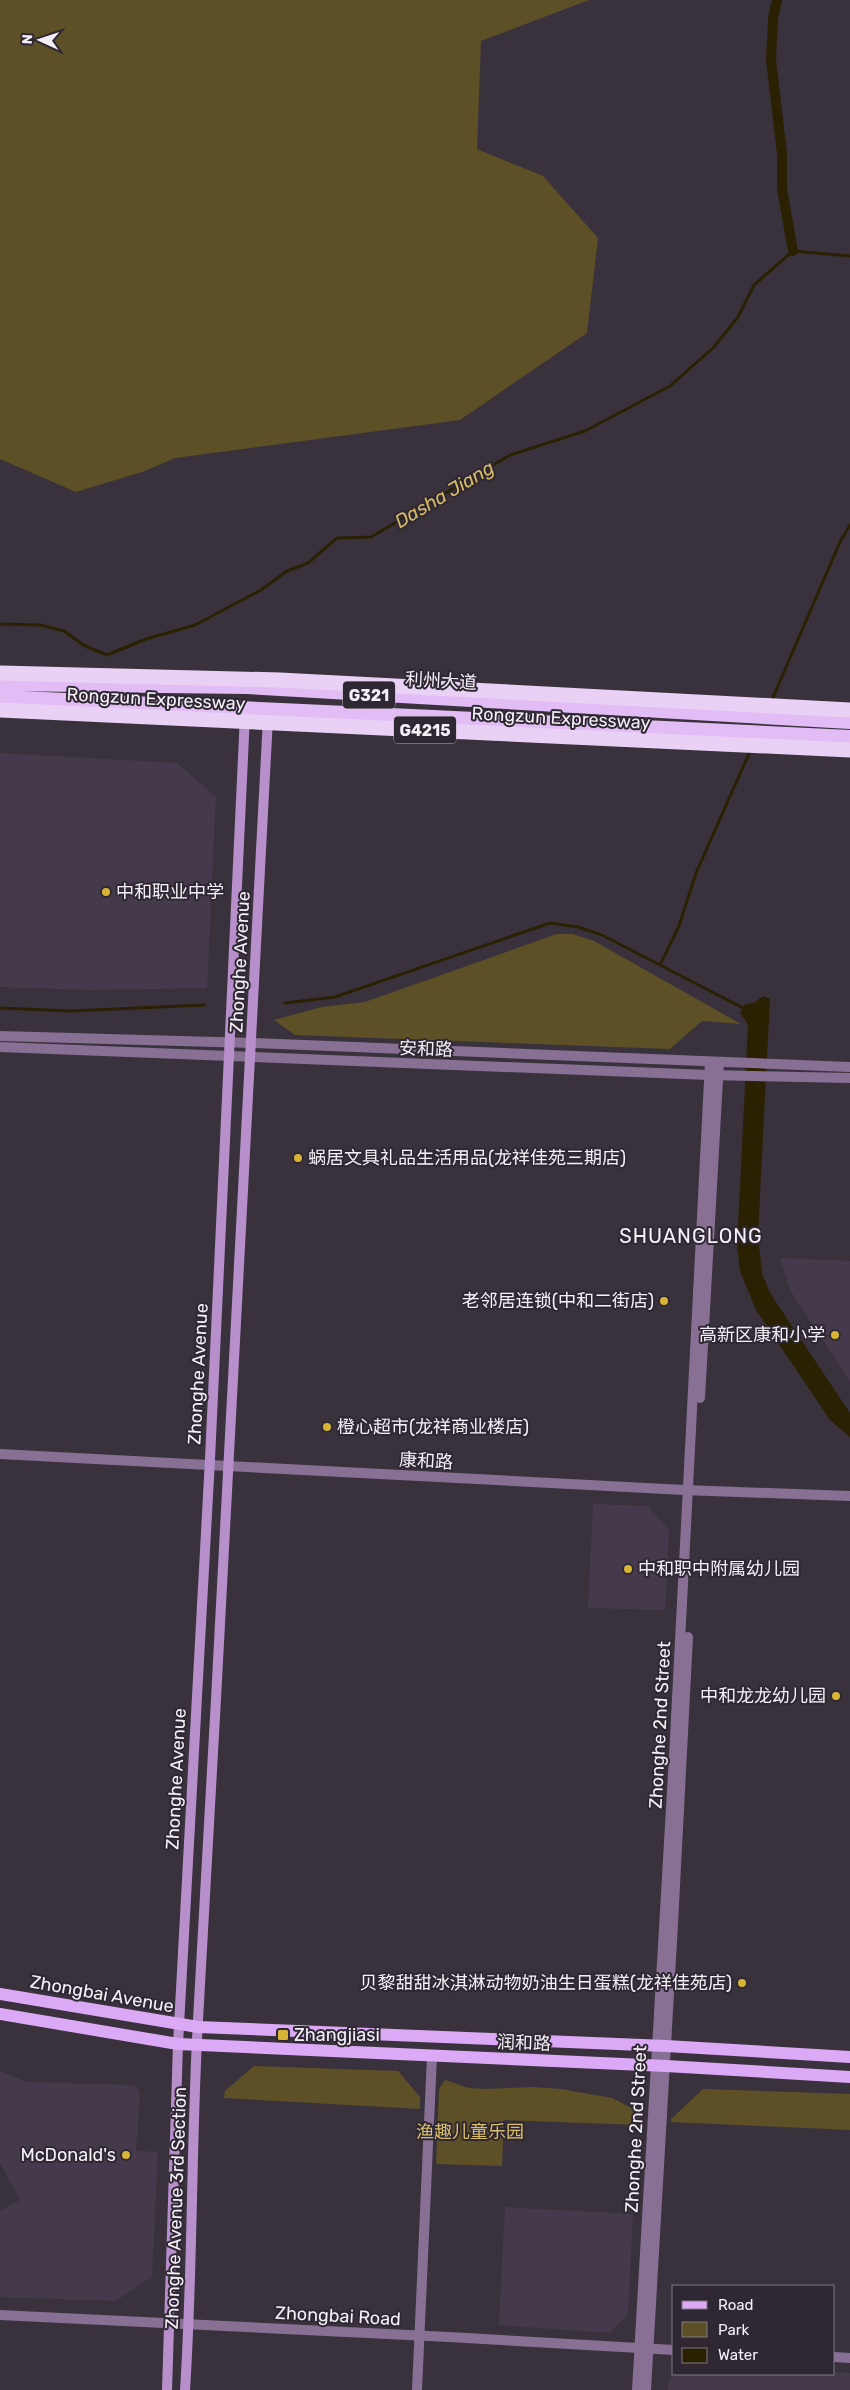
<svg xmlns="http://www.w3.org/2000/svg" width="850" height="2390" font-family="Rubik,'Noto Sans SC',sans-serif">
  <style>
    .built { fill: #453a4b }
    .green { fill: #5d5027 }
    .water { fill: #2a2103 }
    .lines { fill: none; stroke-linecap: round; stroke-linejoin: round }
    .stream { stroke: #2a2103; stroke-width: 3 }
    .canal { stroke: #2a2103; stroke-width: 10 }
    .minor { stroke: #887095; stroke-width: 10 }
    .tertiary { stroke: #887095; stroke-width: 10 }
    .secondary { stroke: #b790cb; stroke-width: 10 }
    .primary { stroke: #dba9f5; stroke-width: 12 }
    .trunk { stroke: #e2bdf5; stroke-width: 14 }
    .motorway { stroke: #e8d1f5; stroke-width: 15 }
    .motorway-bridge { stroke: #e8d1f5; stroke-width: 15 }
    .poi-dot { fill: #d8b434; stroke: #2f2833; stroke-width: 2 }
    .labels { text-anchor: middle; stroke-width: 4; stroke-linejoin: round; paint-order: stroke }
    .shield { fill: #2f2833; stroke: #bab4bd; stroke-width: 1 }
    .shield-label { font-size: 16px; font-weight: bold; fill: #f5f0f8 }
    .street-label { font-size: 18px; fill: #f5f0f8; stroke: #2f2833 }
    .poi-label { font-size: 18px; fill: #f5f0f8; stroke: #2f2833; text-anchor: start }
    .park-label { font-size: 18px; fill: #dabf6b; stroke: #2f2833 }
    .water-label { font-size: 19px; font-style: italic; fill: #d7bc68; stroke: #2f2833 }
    .quarter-label { font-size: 20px; letter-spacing: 1px; fill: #f5f0f8; stroke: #2f2833 }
  </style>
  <rect width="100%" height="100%" fill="#39323d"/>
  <g class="built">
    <polygon points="0,753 177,763 216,797 207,988 92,990 0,987"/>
    <polygon points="780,1258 850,1261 850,1381 790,1290"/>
    <polygon points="593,1504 648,1506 669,1530 665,1610 588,1608"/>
    <polygon points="0,2071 27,2082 131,2085 137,2087 140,2094 136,2151 158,2152 152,2276 116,2301 0,2297 0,2211 20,2200 0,2163"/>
    <polygon points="505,2207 633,2214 628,2314 609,2333 499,2325"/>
    <polygon points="834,2372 850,2373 850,2390 668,2390 669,2380 676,2374 834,2374"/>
  </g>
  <g class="green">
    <polygon points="0,0 589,0 481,41 477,149 543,176 598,238 587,333 460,420 175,458 145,471 76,492 0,459"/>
    <polygon points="557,934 573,934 594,941 741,1024 702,1021 670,1049 295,1035 274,1020 322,1007 365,1002"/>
    <polygon points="254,2066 398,2071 420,2097 420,2109 224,2098 225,2091"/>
    <polygon points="445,2080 469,2088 485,2089 532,2087 561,2089 612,2098 641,2113 640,2125 504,2120 502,2166 436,2164 439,2089"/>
    <polygon points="703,2089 850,2094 850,2130 671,2122 671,2119"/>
  </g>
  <polygon class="water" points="763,996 770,999 758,1236 762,1273 770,1293 850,1413 850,1437 830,1420 756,1310 740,1271 737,1246 748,1024 740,1013 745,1004 754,1003"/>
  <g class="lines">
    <g class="stream">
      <polyline points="0,624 41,625 64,631 85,646 107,655 146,639 195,625 261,590 287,571 308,563 337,538 371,537 510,455 585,431 670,386 713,348 738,317 754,285 793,251 850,256"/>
      <polyline points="771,702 840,542 850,525"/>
      <polyline points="660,965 679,926 696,873 751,749"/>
      <polyline points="285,1003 335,997 550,923 578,927 602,935 745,1009"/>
      <polyline points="0,1008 71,1011 204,1005"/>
    </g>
    <polyline class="canal" points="777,0 773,18 771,60 782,153 782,189 793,251"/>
    <polyline class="minor" points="417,2390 432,2056"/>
    <g class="tertiary">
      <polyline points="0,1036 252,1043 850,1067"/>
      <polyline points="0,1047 709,1075 850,1078"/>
      <polyline points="700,1398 719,1062"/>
      <polyline points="0,1454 684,1490 850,1496"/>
      <polyline points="0,2315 449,2337 674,2350"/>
      <polyline points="834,2357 850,2358"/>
      <polyline points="637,2390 674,1757 710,1062"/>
      <polyline points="646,2390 673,1924 688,1637"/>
    </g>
    <g class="secondary">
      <polyline points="167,2390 178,2044 210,1459 245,715"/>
      <path d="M185,2390c8,-123 6,-247 13,-370 24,-434 50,-868 70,-1302"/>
    </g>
    <g class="primary">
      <polyline points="0,1994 198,2027 666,2046 850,2057"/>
      <polyline points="0,2014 178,2044 666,2066 850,2077"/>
    </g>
    <g class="trunk">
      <polyline points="0,684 247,687 850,722"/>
      <path d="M0,697c283,11 567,28 850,40"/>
    </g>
    <polyline class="motorway" points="0,673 280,680 850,710"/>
    <polyline class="motorway-bridge" points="0,710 850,750"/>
  </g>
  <g class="poi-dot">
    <circle cx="106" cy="892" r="5"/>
    <circle cx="298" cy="1158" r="5"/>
    <circle cx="664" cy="1301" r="5"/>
    <circle cx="835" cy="1335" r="5"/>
    <circle cx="327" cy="1427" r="5"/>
    <circle cx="628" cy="1569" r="5"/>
    <circle cx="836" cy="1696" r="5"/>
    <circle cx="742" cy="1983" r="5"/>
    <rect x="277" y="2029" width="12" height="12" rx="2.5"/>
    <circle cx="126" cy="2155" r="5"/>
  </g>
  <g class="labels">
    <g class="shield">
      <rect x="343" y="681.5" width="52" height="27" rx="4"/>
      <rect x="394" y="716.5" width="62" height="27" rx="4"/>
    </g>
    <g class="shield-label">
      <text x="369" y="701">G321</text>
      <text x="425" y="736">G4215</text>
    </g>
    <g class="street-label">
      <text transform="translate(441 681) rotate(3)" y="6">利州大道</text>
      <text transform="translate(156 699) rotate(3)" y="6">Rongzun Expressway</text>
      <text transform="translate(561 718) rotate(3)" y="6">Rongzun Expressway</text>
      <text transform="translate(240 962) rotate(-87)" y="6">Zhonghe Avenue</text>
      <text transform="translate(426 1049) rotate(2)" y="6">安和路</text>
      <text transform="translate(198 1374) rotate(-87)" y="6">Zhonghe Avenue</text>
      <text transform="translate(426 1461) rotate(3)" y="6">康和路</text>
      <text transform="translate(660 1725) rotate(-87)" y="6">Zhonghe 2nd Street</text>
      <text transform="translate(176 1779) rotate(-87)" y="6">Zhonghe Avenue</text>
      <text transform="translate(102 1994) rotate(10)" y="6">Zhongbai Avenue</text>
      <text transform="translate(524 2043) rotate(2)" y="6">润和路</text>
      <text transform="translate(636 2129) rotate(-87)" y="6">Zhonghe 2nd Street</text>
      <text transform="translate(176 2208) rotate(-88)" y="6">Zhonghe Avenue 3rd Section</text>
      <text transform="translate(338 2316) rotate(3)" y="6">Zhongbai Road</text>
    </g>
    <g class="poi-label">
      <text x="116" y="898">中和职业中学</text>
      <text x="308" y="1164">蜗居文具礼品生活用品(龙祥佳苑三期店)</text>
      <text x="654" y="1307" text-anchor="end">老邻居连锁(中和二街店)</text>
      <text x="825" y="1341" text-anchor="end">高新区康和小学</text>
      <text x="337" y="1433">橙心超市(龙祥商业楼店)</text>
      <text x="638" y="1575">中和职中附属幼儿园</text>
      <text x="826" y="1702" text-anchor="end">中和龙龙幼儿园</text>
      <text x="732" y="1989" text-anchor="end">贝黎甜甜冰淇淋动物奶油生日蛋糕(龙祥佳苑店)</text>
      <text x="294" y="2041">Zhangjiasi</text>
      <text x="116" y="2161" text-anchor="end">McDonald's</text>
    </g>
    <g class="park-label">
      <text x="470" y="2138">渔趣儿童乐园</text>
    </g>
    <g class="water-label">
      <text transform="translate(444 494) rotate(-31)" y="7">Dasha Jiang</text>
    </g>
    <g class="quarter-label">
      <text x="691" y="1243">SHUANGLONG</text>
    </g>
  </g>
  <rect x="672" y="2285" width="162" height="90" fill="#2f2833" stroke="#7e7882"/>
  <rect x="682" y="2301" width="25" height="8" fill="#dba9f5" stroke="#7e7882"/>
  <text x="718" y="2310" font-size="15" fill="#f5f0f8">Road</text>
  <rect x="682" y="2322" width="25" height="15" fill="#5d5027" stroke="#7e7882"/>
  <text x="718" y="2335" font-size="15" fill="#f5f0f8">Park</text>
  <rect x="682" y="2348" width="25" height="15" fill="#2a2103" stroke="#7e7882"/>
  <text x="718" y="2360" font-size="15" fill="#f5f0f8">Water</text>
  <g transform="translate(40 40) rotate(273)" stroke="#2f2833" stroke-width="4" paint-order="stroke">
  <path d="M0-4L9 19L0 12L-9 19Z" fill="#f5f0f8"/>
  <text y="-8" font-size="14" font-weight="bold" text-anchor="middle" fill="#f5f0f8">N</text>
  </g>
</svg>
